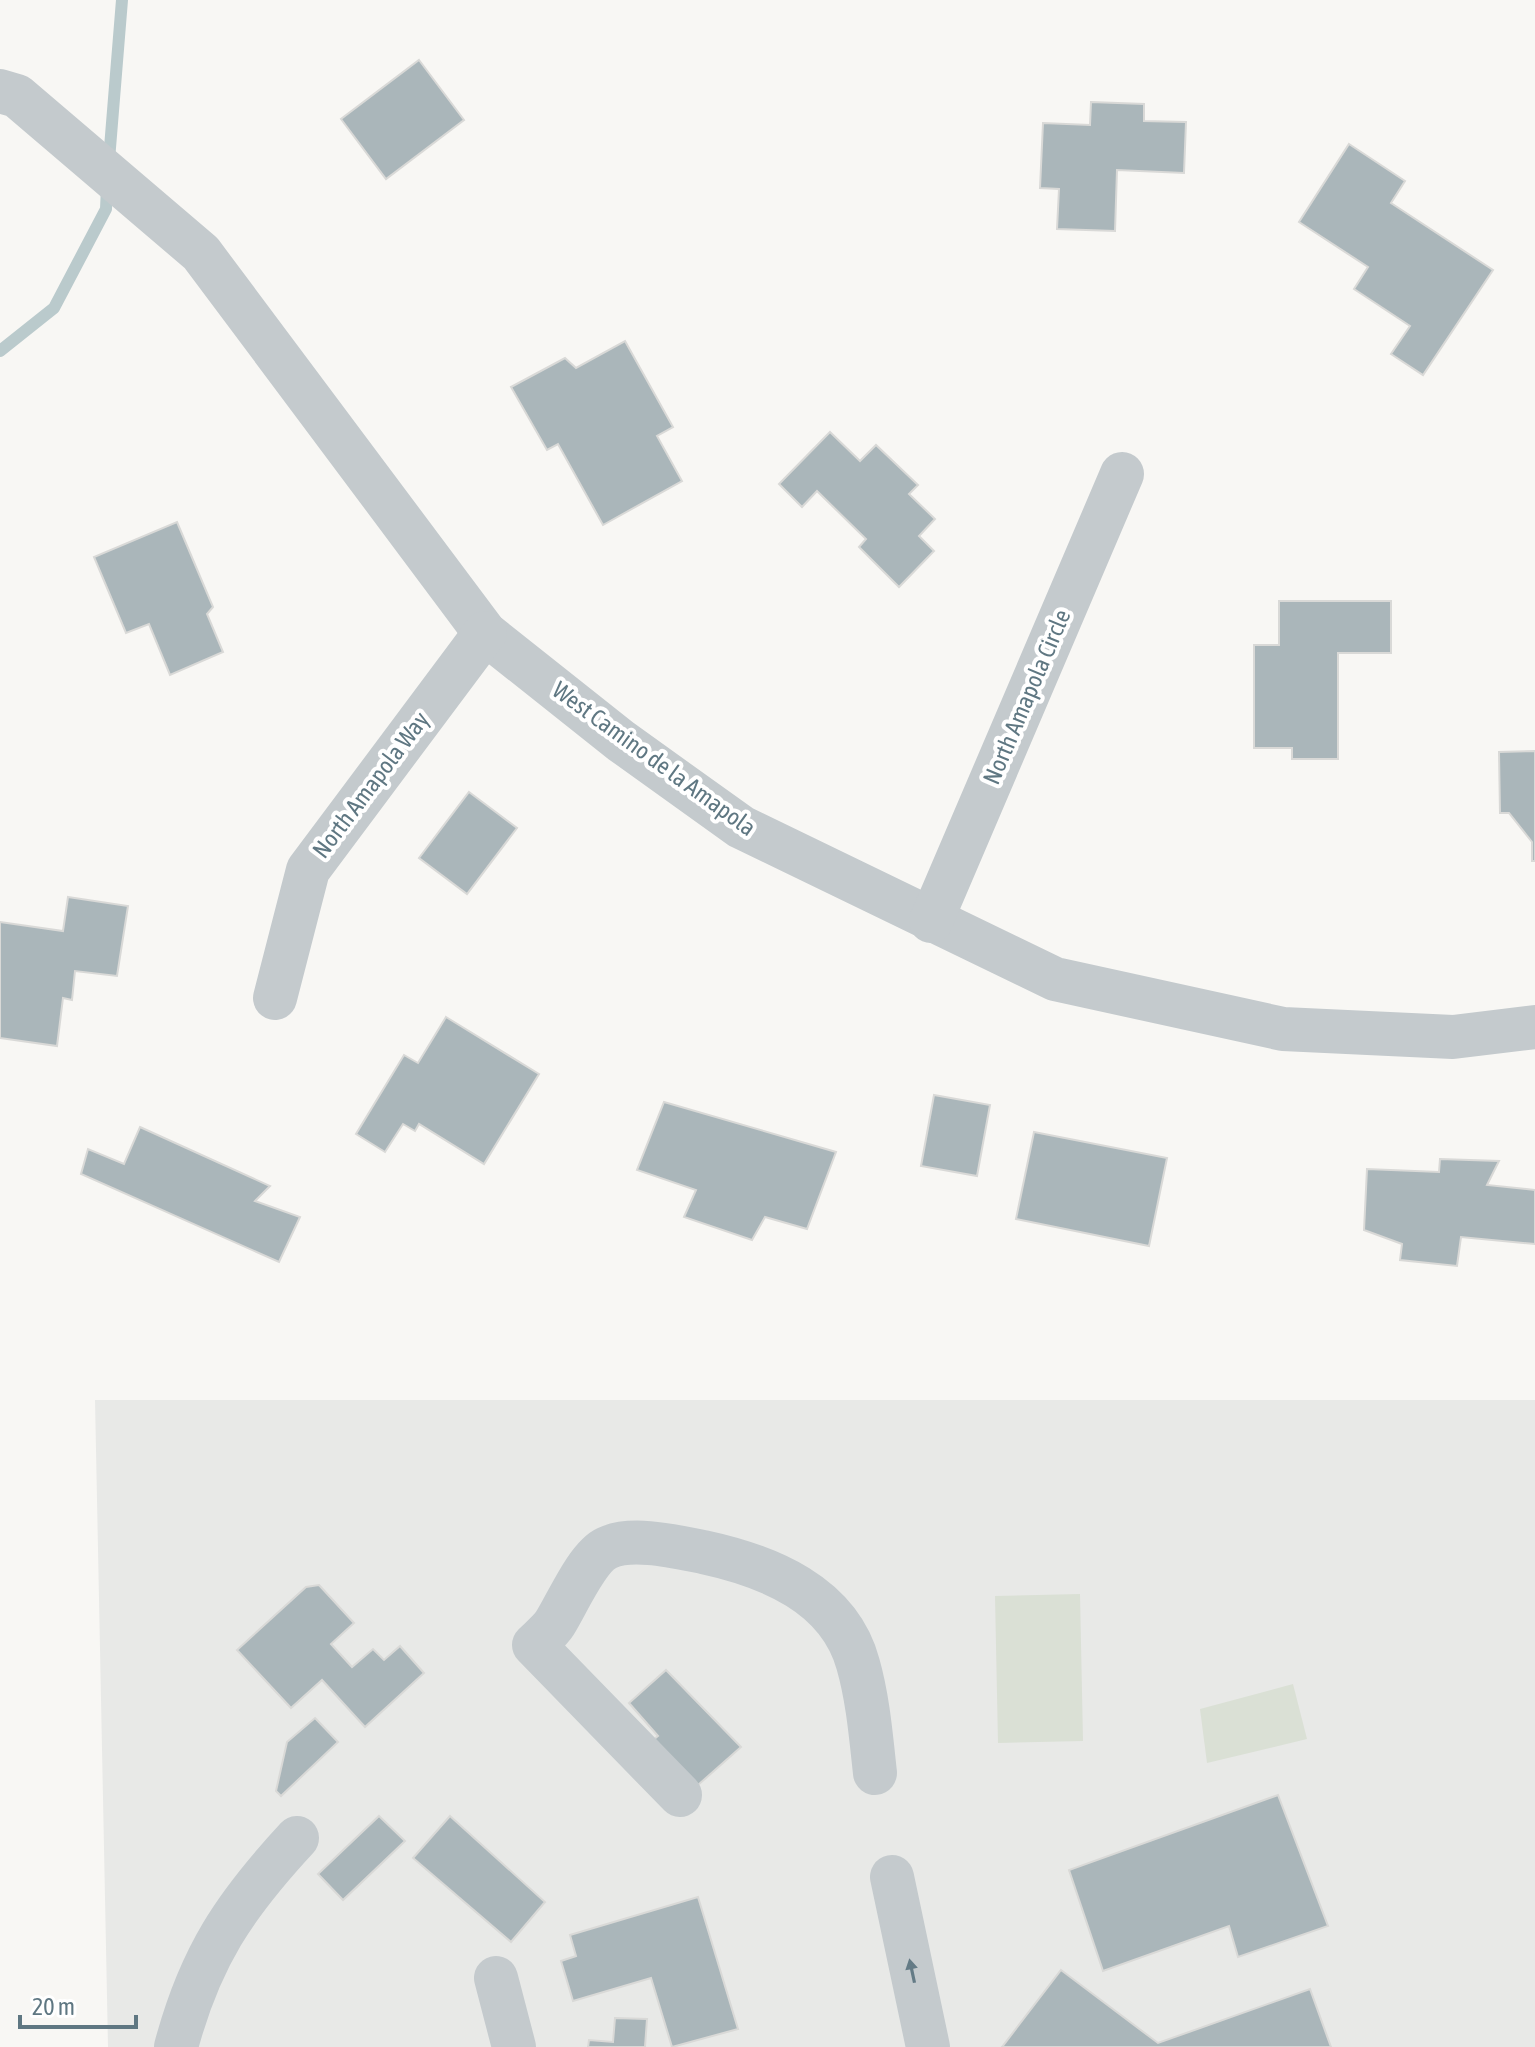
<svg xmlns="http://www.w3.org/2000/svg" width="1535" height="2047" font-family="'Asap Condensed',sans-serif">
  <style>
    .built { fill: #e8e9e7 }
    .green { fill: #dae0d5 }
    .lines { fill: none; stroke-linecap: round; stroke-linejoin: round }
    .stream { stroke: #bacacc; stroke-width: 12 }
    .building { fill: #aab6ba; stroke: #d9d9d7; stroke-width: 2 }
    .minor { stroke: #c4cacd; stroke-width: 44 }
    .oneway { fill: #647b86 }
    .labels { text-anchor: middle; stroke-width: 8; stroke-linejoin: round; paint-order: stroke }
    .street-label { font-size: 24px; fill: #5f7782; stroke: #fff }
  </style>
  <rect width="100%" height="100%" fill="#f8f7f4"/>
  <polygon class="built" points="95,1400 1535,1400 1535,2047 108,2047"/>
  <g class="green">
    <polygon points="1080,1594 1083,1741 998,1743 995,1596"/>
    <polygon points="1293,1684 1307,1739 1207,1763 1200,1709"/>
  </g>
  <g class="lines">
    <g class="stream">
      <polyline points="109,160 122,0"/>
      <polyline points="0,351 54,308 106,209 107,187"/>
    </g>
  </g>
  <g class="building">
    <polygon points="419,60 464,120 386,179 341,119"/>
    <polygon points="1091,102 1144,104 1144,121 1186,122 1184,173 1117,170 1115,231 1057,229 1059,189 1040,188 1043,123 1090,125"/>
    <polygon points="1349,144 1405,181 1391,203 1493,270 1423,375 1391,354 1410,326 1354,289 1368,267 1299,222"/>
    <polygon points="625,341 673,427 657,436 682,481 603,525 558,444 547,450 511,387 565,358 576,368"/>
    <polygon points="830,432 860,461 876,445 918,485 909,494 935,519 919,536 934,551 899,587 859,547 866,539 817,491 802,507 779,484"/>
    <polygon points="177,522 213,607 207,614 223,652 170,675 149,624 126,633 94,557"/>
    <polygon points="1279,601 1391,601 1391,653 1338,653 1338,759 1292,759 1292,748 1254,748 1254,645 1279,645"/>
    <polygon points="1535,751 1535,861 1532,861 1532,842 1509,813 1500,813 1499,752"/>
    <polygon points="469,792 517,828 467,894 419,858"/>
    <polygon points="68,897 128,906 117,976 75,971 72,1000 63,998 57,1046 0,1038 0,922 63,931"/>
    <polygon points="446,1017 539,1074 484,1164 419,1124 415,1131 403,1124 385,1152 356,1134 404,1055 418,1063"/>
    <polygon points="934,1095 990,1105 977,1176 921,1166"/>
    <polygon points="664,1102 836,1152 807,1229 765,1217 752,1240 684,1217 696,1190 637,1170"/>
    <polygon points="140,1127 270,1186 255,1201 300,1217 279,1262 81,1174 88,1149 124,1164"/>
    <polygon points="1034,1132 1167,1158 1149,1246 1016,1219"/>
    <polygon points="1440,1159 1499,1161 1487,1185 1535,1190 1535,1244 1461,1237 1457,1266 1400,1260 1402,1244 1364,1230 1367,1169 1439,1172"/>
    <polygon points="319,1585 354,1623 331,1644 352,1667 373,1649 384,1660 400,1646 424,1673 365,1727 322,1680 291,1708 237,1650 306,1587"/>
    <polygon points="666,1670 741,1747 698,1785 652,1741 658,1736 629,1703"/>
    <polygon points="315,1718 338,1742 281,1796 276,1791 287,1742"/>
    <polygon points="1278,1795 1328,1926 1238,1957 1229,1926 1103,1971 1069,1870"/>
    <polygon points="379,1816 405,1841 343,1900 318,1874"/>
    <polygon points="450,1816 545,1902 511,1942 413,1858"/>
    <polygon points="698,1897 738,2029 672,2047 651,1978 573,2001 561,1961 576,1956 570,1935"/>
    <polygon points="1061,1970 1158,2043 1310,1989 1331,2047 1002,2047"/>
    <polygon points="615,2018 647,2019 645,2047 588,2047 589,2040 613,2042"/>
  </g>
  <g class="lines">
    <g class="minor">
      <polyline points="0,91 17,96 201,253 485,633 621,741 741,827 1055,979 1283,1029 1453,1037 1535,1027"/>
      <polyline points="931,921 1122,474"/>
      <polyline points="275,998 308,870 485,633"/>
      <path d="M680,1795l-146,-150c7,-7 16,-14 21,-22 12,-19 32,-66 52,-75 25,-12 70,-1 96,4 65,14 136,42 155,112 10,35 13,73 17,109"/>
      <polyline points="892,1877 928,2047"/>
      <polyline points="496,1978 514,2047"/>
      <path d="M176,2047c24,-90 58,-141 121,-209"/>
    </g>
  </g>
  <defs><path id="oneway-solid" d="M-6-.8H1V-3.2L6.5 0L1 3.2V.8H-6Z" transform="scale(2)"/></defs>
  <use class="oneway" href="#oneway-solid" transform="translate(912 1971) rotate(-102)"/>
  <g class="labels">
    <g class="street-label">
      <text transform="translate(1027 697) rotate(-67)" y="8">North Amapola Circle</text>
      <text transform="translate(654 759) rotate(36)" y="8">West Camino de la Amapola</text>
      <text transform="translate(371 785) rotate(-53)" y="8">North Amapola Way</text>
    </g>
  </g>
  <path d="M20 2015v12h116v-12" fill="none" stroke="#5f7782" stroke-width="4"/>
  <text x="32" y="2015" font-size="24" fill="#5f7782" stroke="#ffffff" stroke-width="6" paint-order="stroke">20 m</text>
</svg>
